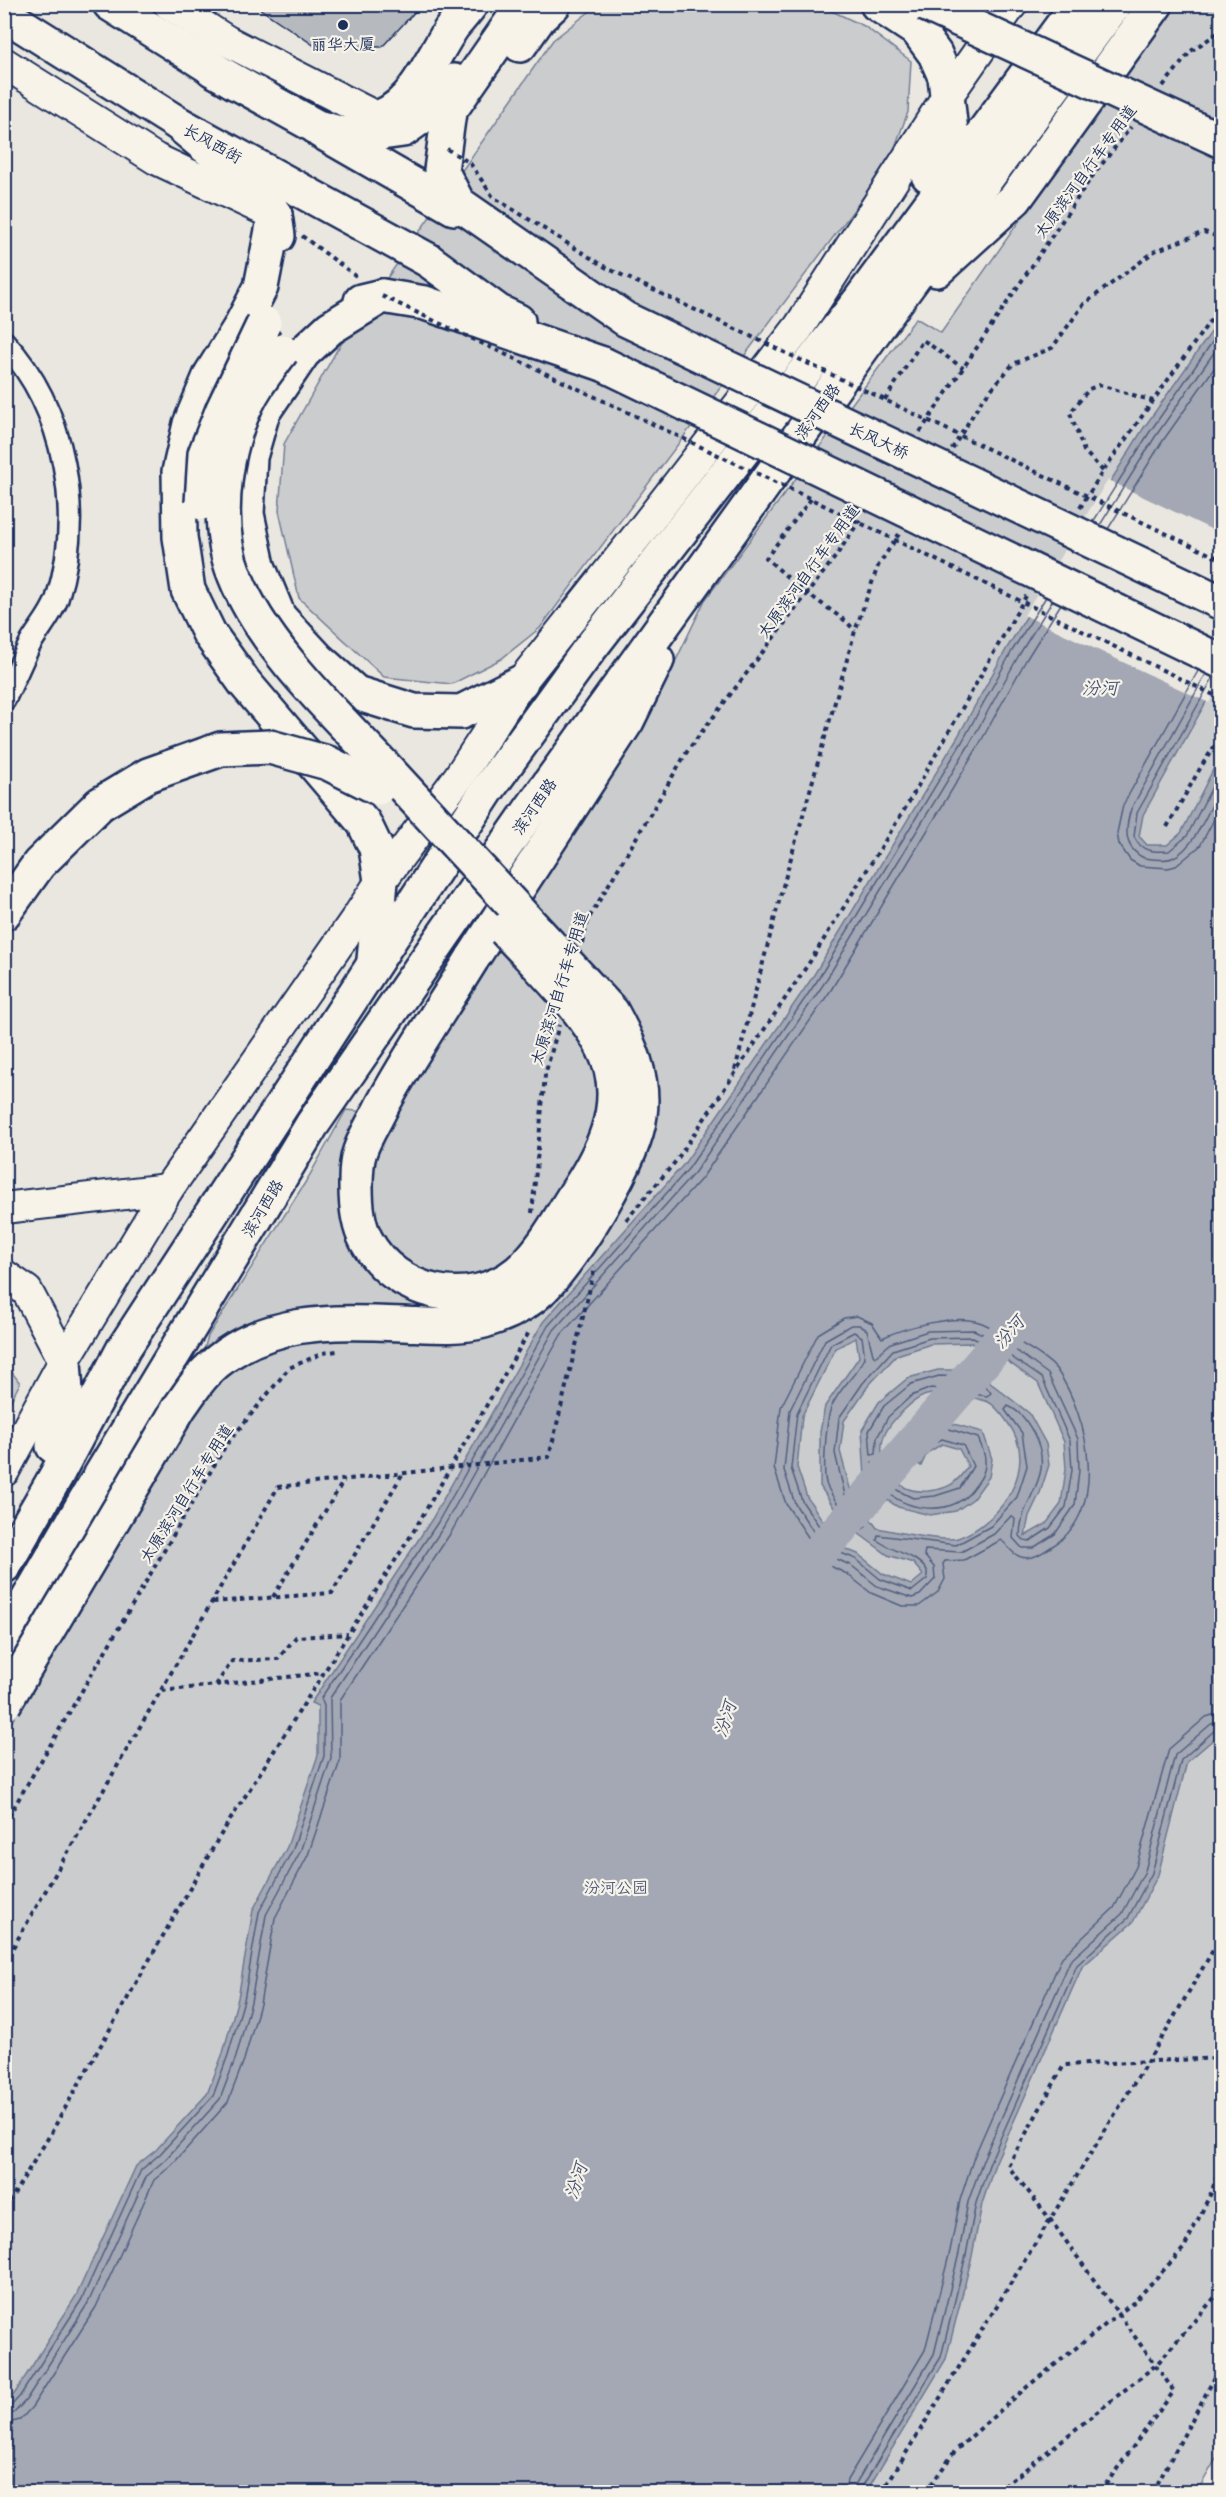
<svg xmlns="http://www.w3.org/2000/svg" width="1226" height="2497" font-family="Sriracha,'LXGW WenKai TC',sans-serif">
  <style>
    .green { fill: #cbcccd; stroke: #737e96; stroke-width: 1.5 }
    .water { fill: #a3a8b4; stroke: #6d7892; stroke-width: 1.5; fill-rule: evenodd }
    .pier { fill: #eae7e0 }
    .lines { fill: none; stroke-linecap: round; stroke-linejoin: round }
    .shore { stroke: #515f80; stroke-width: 1.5 }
    .river { stroke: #a3a8b4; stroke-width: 36 }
    .building { fill: #b6babf; stroke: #1b2f5e; stroke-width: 1.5 }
    .street-casing { stroke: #1b2f5e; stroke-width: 26 }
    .secondary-casing { stroke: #1b2f5e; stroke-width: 34 }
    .primary-casing { stroke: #1b2f5e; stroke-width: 38 }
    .highway-casing { stroke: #1b2f5e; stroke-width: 38 }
    .path { stroke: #1b2f5e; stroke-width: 4; stroke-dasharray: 4.5 4.5; stroke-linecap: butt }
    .street { stroke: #f7f3e8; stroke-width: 21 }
    .secondary { stroke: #f7f3e8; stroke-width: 30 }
    .primary { stroke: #f7f3e8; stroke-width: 33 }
    .highway { stroke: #f7f3e8; stroke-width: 33 }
    .highway-bridge-casing { stroke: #1b2f5e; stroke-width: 38; stroke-linecap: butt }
    .path-bridge { stroke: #1b2f5e; stroke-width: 4; stroke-dasharray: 4.5 4.5; stroke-linecap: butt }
    .highway-bridge { stroke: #f7f3e8; stroke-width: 33 }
    .poi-dot { fill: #1b2f5e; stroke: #f7f3e8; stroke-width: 2 }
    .labels { text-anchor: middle; stroke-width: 4.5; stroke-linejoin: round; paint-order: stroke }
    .poi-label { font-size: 16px; fill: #1b2f5e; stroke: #f7f3e8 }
    .street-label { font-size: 16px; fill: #1b2f5e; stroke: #f7f3e8 }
    .park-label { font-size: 16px; fill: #47567a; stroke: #f7f3e8 }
    .water-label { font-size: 18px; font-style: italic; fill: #445378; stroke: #f7f3e8 }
  </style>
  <rect width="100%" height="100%" fill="#eae7e0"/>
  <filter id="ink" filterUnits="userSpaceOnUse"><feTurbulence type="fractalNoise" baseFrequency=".0167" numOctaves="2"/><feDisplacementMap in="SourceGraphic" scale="12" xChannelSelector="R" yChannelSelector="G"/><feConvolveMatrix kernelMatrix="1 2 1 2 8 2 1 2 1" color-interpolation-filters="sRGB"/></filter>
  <g filter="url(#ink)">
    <g class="green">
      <polygon points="598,5 819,5 864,26 911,61 908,112 889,163 540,628 501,659 452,684 384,677 299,598 279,511 284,444 337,350 553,40"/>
      <polygon points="1170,5 1221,5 1221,2450 1197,2492 5,2492 5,1733 179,1436 208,1336 308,1178 346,1110 390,1114 527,894 653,708 705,600 916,318 941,333"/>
      <polygon points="5,1363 20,1383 5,1412"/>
    </g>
    <path class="water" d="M1221,318v357l-78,140 -4,21 8,9h20l14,-12 40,-79v979l-34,29 -29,113 -25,47 -51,45 -87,197 -13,40 -10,52 -26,103 -80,133h-861v-88l10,-11 61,-97 60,-130 20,-16 51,-56 16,-41 15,-55 15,-88 34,-63 31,-92v-49l-7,-3 121,-184 111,-197 141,-158 128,-186 145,-240 50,-90 136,-219zM856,1338l3,19 -34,49 -5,26v54l16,25 15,17 37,27 25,8 10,12 -12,10 -28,-11 -25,-20 -18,-7 -33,-50 -10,-30 5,-51 34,-68zM972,1343l35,18 31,22 26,59 2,27 -5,35 -15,20 -21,12 4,-20 11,-23 9,-28 -3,-21 -17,-31 -40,-31 -30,-12h-21l-30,8 -29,24 -17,28 3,47 16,19 17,11 32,8 26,-4 17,-12 16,-22 3,-18 -9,-27 -40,-11 -20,3 -10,13 -4,20 12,9 6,-13 15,-9 17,5 9,17c-11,17 -19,23 -40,25 -18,1 -28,-3 -38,-18 -17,-25 -6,-45 14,-63 7,-7 17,-15 27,-16 14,-2 41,3 55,7 9,3 17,15 22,22 32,43 -6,99 -50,115 -14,5 -65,-7 -81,-10l-26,-36 -11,-41 4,-30 24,-35 29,-31 34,-11z"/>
    <polygon class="pier" points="1108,480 1221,534 1222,681 1209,703 1024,615"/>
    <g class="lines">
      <g class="shore">
        <polyline points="1093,522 1149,433 1222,328"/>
        <polyline points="1100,525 1155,437 1222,341"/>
        <polyline points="1108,529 1162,442 1222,357"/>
        <polyline points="1198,671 1123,805 1117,833 1119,844 1130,860 1140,866 1168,868 1176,866 1200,846 1222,804"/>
        <path d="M1206,674l-75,135c-6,19 -8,39 13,49 8,1 21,3 28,0 23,-9 39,-53 50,-74"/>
        <path d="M1213,678l-76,135 -3,24c8,15 18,15 35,14l18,-15 35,-69"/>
        <path d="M857,1316l15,7 10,15c23,-11 73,-24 97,-16 9,3 17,8 25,12 15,8 43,23 53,36 32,48 53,142 -6,177 -10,6 -18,13 -30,10 -10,-3 -13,-12 -20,-17l-37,20 -19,1 -2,3 2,15 -7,13 -19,14h-17l-31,-13 -24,-19 -21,-10 -40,-60 -12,-36 7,-61 37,-73 26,-16z"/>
        <polygon points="851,1325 859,1325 867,1330 873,1355 875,1357 891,1343 928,1331 974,1330 1014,1349 1048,1374 1078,1439 1079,1470 1075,1505 1055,1534 1033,1548 1022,1548 1013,1538 1015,1519 1011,1516 994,1534 961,1552 925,1550 924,1555 934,1567 935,1579 920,1595 912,1598 877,1586 852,1566 830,1556 795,1504 784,1470 790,1410 825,1340"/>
        <path d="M854,1332l8,5 3,21c-9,18 -27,31 -34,50 -5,13 -9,67 -4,78 8,16 21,33 36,43l3,-3 -21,-31 -10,-42 4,-35 24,-35 30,-33 37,-12 43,-1 37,19 32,22 28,63 2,29 -6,37 -16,21 -20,13 -6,-1 -4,-4c0,-41 38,-57 13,-104 -7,-12 -12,-20 -25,-26l-3,4 17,23 5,33 -10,31 -26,29 -35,19 -78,-10 -1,5c19,14 35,12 50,30v9l-15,12 -32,-12 -24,-20 -20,-8 -34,-50 -11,-33 6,-55 34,-69z"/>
        <path d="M939,1376c15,0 44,2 52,17l-4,3 -56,-8 -20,8 -23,21 -11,21 -1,16 -5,1 -2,-24 15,-25 27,-22z"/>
        <path d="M943,1427l35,11c3,7 7,15 7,22 1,12 -5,20 -12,29 -20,27 -62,23 -86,3 -6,-4 -11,-11 -16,-17l1,-13 4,1 17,25 20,10 22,-2 25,-8 13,-22 -10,-21 -21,-6 -21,11 -4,-2 1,-8 8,-10z"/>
        <polyline points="4,2408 11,2406 20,2396 82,2299 141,2170 160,2154 213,2096 228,2055 244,2000 259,1912 293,1849 324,1756 324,1706 321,1698 438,1522 548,1326 689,1168 817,981 962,742 1012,651 1046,597"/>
        <polyline points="4,2415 14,2413 26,2400 88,2303 147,2175 165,2160 220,2099 236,2057 251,2002 266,1915 300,1852 331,1758 330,1698 444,1526 554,1330 695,1172 823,985 969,745 1019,655 1053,600"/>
        <polyline points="4,2424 20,2420 32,2407 96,2307 154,2180 172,2165 228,2102 244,2060 260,2004 275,1918 308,1855 340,1761 340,1700 452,1531 561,1335 702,1178 831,990 976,750 1026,660 1061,604"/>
        <polyline points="845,2492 847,2480 925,2350 950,2251 960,2200 974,2157 1062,1957 1114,1908 1136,1867 1169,1749 1206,1717 1222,1712"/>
        <polyline points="854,2492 856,2483 934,2354 959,2253 968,2202 983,2160 1070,1961 1122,1914 1145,1871 1175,1755 1211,1724 1222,1721"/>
        <polyline points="861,2492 862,2487 941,2357 966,2255 976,2203 990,2162 1077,1965 1128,1918 1152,1873 1181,1760 1215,1730 1222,1729"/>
      </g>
      <polyline class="river" points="800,1575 1022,1316"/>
    </g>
    <polygon class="building" points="253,4 422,4 382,47 315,46"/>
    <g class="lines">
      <g class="street-casing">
        <path id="street" d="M4,342c62,67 80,172 53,257 -6,17 -20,32 -28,47 -9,18 -16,36 -25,54"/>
      </g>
      <g class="secondary-casing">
        <g id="secondary">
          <polyline points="169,4 227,41 380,119"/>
          <polyline points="4,63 156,159 275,215"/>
          <polyline points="4,1208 168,1189"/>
          <polyline points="4,1275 27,1291 64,1361"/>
          <polyline points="4,1471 64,1361 168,1189 358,916 381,881 458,778 521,682 645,526 799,327 946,98 1012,4"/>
        </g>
      </g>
      <g class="primary-casing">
        <g id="primary">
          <polyline points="110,4 236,83"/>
          <polyline points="4,14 179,124 428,260"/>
          <polyline points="320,131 454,208"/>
        </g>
      </g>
      <g class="highway-casing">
        <g id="highway">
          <polyline points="524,4 449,112 441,170 458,203 625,319"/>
          <polyline points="877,4 918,31 935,54 945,77 952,141 928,175"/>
          <polyline points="520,45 539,18 554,4"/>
          <polyline points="212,69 317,127 353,137 403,130 438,105 454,81"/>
          <path d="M368,120c44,-6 62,-61 85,-94 6,-7 12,-14 18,-22"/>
          <polyline points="179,124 260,192 275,215 278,236"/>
          <polyline points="275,215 261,287 239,329 211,374 190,424 179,472 180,537 188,590 209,633 244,682 364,823 376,848 381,881 374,960"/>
          <polyline points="428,260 499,312 518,321"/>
          <polyline points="937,270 1015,199 1156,4"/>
          <polyline points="382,296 330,328 303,353 263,412 250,457 247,514 258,566 279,617 318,659 356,693 414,711 461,712 521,682"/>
          <polyline points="361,301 382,296 425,303 603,364"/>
          <polyline points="4,913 39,864 100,804"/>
          <polyline points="472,959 627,721 657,660"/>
          <polyline points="53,1446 67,1408 64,1361"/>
          <polyline points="4,1566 56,1476 124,1348 488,789 588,651 860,300 1078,4"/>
          <polyline points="4,1641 85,1501 312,1125 531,809 884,318 1115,4"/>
        </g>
      </g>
      <g class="path">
        <polyline points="1163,86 1191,51 1222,30"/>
        <polyline points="302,236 356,276"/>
        <polyline points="885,400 923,340 963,368"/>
        <polyline points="920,432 1091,178 1131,127"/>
        <polyline points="952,449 982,400 1013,364 1052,348 1084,304 1155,251 1204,232 1222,238"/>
        <polyline points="1103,471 1084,451 1070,413 1089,389 1100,385 1153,401"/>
        <polyline points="811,499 766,558 796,585 847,622 855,631"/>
        <polyline points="1080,508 1103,471 1222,304"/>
        <polyline points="1167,827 1202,765 1222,735"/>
        <polyline points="582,943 589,918 688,750 836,556 862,517"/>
        <polyline points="735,1070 783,886 855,631 878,566 899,534"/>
        <polyline points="532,1213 545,1075 559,1025"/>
        <polyline points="626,1220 676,1161 811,960 906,807 1026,596"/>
        <polyline points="273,1597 344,1480"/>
        <polyline points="213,1602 332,1593 403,1473"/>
        <polyline points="216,1685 232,1661 278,1659 296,1637 348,1634"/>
        <polyline points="162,1691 323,1673"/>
        <polyline points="4,1824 226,1445 289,1368 323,1353 337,1351"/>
        <polyline points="4,1963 278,1487 549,1457 595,1267"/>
        <polyline points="4,2210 47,2140 218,1839 412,1534 529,1332"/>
        <polyline points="882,2492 1160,2041 1222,1935"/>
        <polyline points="926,2492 955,2451 1028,2386 1134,2302 1184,2248 1212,2191 1222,2158"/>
        <polyline points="997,2492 1156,2365 1222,2289"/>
        <polyline points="1100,2492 1174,2391 1050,2219 1008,2166 1064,2065 1222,2058"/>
        <polyline points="1153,2492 1222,2364"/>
      </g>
      <use href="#street" class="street"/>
      <use href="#secondary" class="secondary"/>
      <use href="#primary" class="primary"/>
      <use href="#highway" class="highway"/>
      <g class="highway-bridge-casing">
        <g id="highway-bridge">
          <polyline points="925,4 1222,141"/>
          <polyline points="625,319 1222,603"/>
          <polyline points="603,364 1222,662"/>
          <polyline points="202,503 205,454 223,409 264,323"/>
          <polyline points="100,804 148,775 221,749 270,747 328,763 378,788"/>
          <path d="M472,959c-30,49 -63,97 -90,147 -7,15 -17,30 -22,45 -4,11 -4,24 -4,36 0,17 2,38 10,53 29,55 104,71 152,32 26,-22 43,-57 61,-84 23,-36 43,-76 32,-119 -12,-48 -73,-102 -106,-139"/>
          <path d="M4,1704l175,-296c9,-12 17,-26 27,-36 53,-54 127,-51 197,-48 26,1 55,4 81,-3 21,-6 43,-17 59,-33 32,-32 92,-129 97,-173 5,-39 -10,-70 -28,-103 -75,-81 -151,-162 -226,-244 -52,-55 -123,-121 -151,-192 -23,-55 -10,-143 23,-192 7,-11 16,-22 24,-33"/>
        </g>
      </g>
      <g class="path-bridge">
        <polyline points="447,149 470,163 493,197 607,268 1222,560"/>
        <polyline points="382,296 811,499 1222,699"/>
      </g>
      <use href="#highway-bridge" class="highway-bridge"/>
    </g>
  </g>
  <circle class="poi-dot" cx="343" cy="25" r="6"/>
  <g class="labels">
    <g class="poi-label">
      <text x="343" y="50">丽华大厦</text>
    </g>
    <g class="street-label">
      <text transform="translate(213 143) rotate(29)" y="6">长风西街</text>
      <text transform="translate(1085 171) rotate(-54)" y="6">太原滨河自行车专用道</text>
      <text transform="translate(817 411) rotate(-54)" y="6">滨河西路</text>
      <text transform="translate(879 440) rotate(25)" y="6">长风大桥</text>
      <text transform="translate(808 571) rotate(-54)" y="6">太原滨河自行车专用道</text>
      <text transform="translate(534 806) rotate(-55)" y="6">滨河西路</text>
      <text transform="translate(559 988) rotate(-73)" y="6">太原滨河自行车专用道</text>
      <text transform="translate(262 1208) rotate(-59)" y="6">滨河西路</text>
      <text transform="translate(186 1493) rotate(-58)" y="6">太原滨河自行车专用道</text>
    </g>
    <g class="park-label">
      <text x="616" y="1893">汾河公园</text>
    </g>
    <g class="water-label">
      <text x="1100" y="694">汾河</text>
      <text transform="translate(1009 1332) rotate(-49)" y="6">汾河</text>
      <text transform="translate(725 1719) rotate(-72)" y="6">汾河</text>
      <text transform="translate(576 2181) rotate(-72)" y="6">汾河</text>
    </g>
  </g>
  <rect width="1226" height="2497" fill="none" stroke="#f7f3e8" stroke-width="24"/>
  <rect x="12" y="12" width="1202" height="2473" fill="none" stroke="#1b2f5e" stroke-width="2" filter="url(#ink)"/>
</svg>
